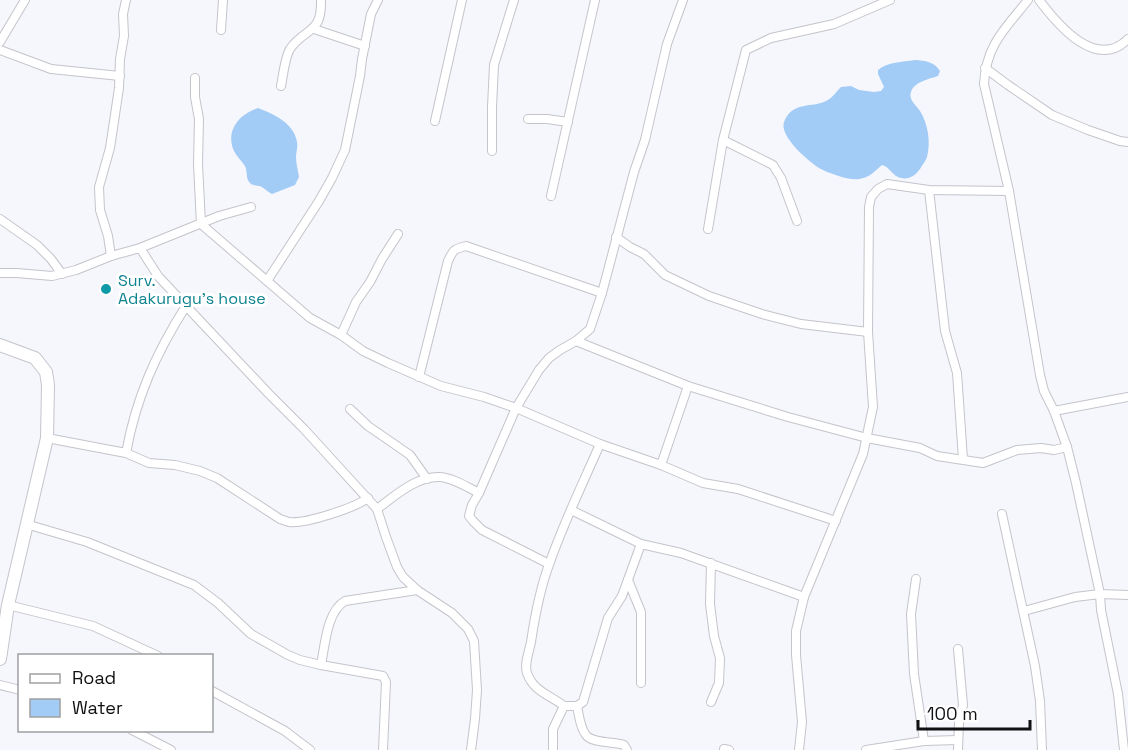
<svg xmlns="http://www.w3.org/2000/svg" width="1128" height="750" font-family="'Space Grotesk',sans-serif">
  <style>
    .water { fill: #a2cbf6 }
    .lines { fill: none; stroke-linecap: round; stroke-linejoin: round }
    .street-casing { stroke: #c4c4cb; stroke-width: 10 }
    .secondary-casing { stroke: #c4c4cb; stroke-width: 14 }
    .street { stroke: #fff; stroke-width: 8 }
    .secondary { stroke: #fff; stroke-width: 12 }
    .culture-dot { fill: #0f9aa8; stroke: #fff; stroke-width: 2 }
    .labels { text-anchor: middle; stroke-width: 6; stroke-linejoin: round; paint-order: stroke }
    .culture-label { font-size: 16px; fill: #0d838f; stroke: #fff; text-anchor: start }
  </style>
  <rect width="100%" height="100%" fill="#f6f7fd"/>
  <g class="water">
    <path d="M915,60c10,1 19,1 25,11l-2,5c-9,3 -24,6 -27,16 -3,7 5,13 9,19 8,13 11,31 7,46 -1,4 -5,8 -7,12 -4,6 -11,11 -19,9 -9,-2 -11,-11 -19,-13 -7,6 -13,13 -23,14 -9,2 -31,-6 -40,-11 -11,-7 -40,-32 -35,-46 9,-22 28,-13 44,-22 5,-3 9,-9 13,-13l10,-1 8,4 15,2 7,-1 3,-4 -6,-13v-4c10,-8 24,-8 37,-10z"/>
    <path d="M258,108c16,6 36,15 39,34 1,5 -1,11 -1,15 0,7 2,13 3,20l-4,8 -23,9c-4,-2 -8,-6 -12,-8 -2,0 -7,-1 -9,-2 -6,-5 -3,-12 -6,-18 -3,-5 -8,-9 -11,-15 -9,-20 5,-37 24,-43z"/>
  </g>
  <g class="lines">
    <g class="street-casing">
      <g id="street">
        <path d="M1028,0c-23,29 -42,45 -44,84l25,107 31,184 4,16 10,20 13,36"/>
        <path d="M1039,0c19,25 57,71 89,39"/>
        <polyline points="314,29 365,46"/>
        <polyline points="221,30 223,0"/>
        <polyline points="0,42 25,0"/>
        <polyline points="0,50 51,69 120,76"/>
        <polyline points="985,68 1008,85 1052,115 1088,130 1120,141 1128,142"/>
        <polyline points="195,78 195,97 199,119 198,164 201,224 310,318 341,335 363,351 388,363 441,386 484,397 516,408 600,444 661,465 703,483 738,489 836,521"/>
        <path d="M281,86c2,-10 4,-29 9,-37 15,-22 32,-14 31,-49"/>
        <polyline points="528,119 547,119 568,122"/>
        <polyline points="435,121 462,0"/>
        <polyline points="723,140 773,165 781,178 797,221"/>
        <polyline points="492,151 492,107 494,65 514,0"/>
        <polyline points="929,190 945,331 957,373 963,459"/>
        <polyline points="551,196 595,0"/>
        <polyline points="0,219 37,245 51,259 62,274"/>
        <polyline points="708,229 723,140 746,50 771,38 834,24 890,0"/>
        <polyline points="616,237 630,247 644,254 665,275 709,296 762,314 801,324 868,332"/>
        <polyline points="140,248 219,216 251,207"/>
        <polyline points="111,256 108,236 100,210 99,187 110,148 119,88 120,59 124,36 123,14 126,0"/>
        <polyline points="0,273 17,273 52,276 76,270 111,256 140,248 158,276 186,306 268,393 304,429 377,509 386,537 397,567 403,577 417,590 452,613 468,629 474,641 477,690 475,719 471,750"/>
        <polyline points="267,281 319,201 332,178 345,150 360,76 362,59 371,14 378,0"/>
        <polyline points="341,335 356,302 370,282 382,259 398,234"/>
        <polyline points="576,341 688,386 788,417 867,438 920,448 937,456 983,463 1017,450 1041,448 1054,450 1067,447 1076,483 1100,594 1101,610 1118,694 1124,750"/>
        <path d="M419,377l29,-116c5,-11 6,-12 18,-15l136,47"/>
        <polyline points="350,409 368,426 410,455 427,479"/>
        <polyline points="1054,411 1128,397"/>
        <path d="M47,438l79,15 23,10 26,2 25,6 17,7 63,41c3,1 6,2 9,3 17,2 65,-14 79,-24"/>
        <path d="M126,453c10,-55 30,-100 60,-147"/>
        <polyline points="661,465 688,386"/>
        <path d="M377,509c18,-13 39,-33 63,-32 13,1 27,10 39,16"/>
        <polyline points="571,510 641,544 681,553 804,597"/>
        <polyline points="1002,514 1035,666 1040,701 1042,750"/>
        <polyline points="26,524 87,542 194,585 218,603 251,634 288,655 300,660 321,665 383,676 386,682 383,750"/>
        <polyline points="711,563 710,604 714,636 720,658 719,683 711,702"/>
        <polyline points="549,564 482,530 473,521 469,516 472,505 479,493 516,408 539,370 549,358 560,350 576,341 590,329 602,293 634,172 645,140 667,44 683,0"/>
        <polyline points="916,579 911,614 914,674 924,741"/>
        <polyline points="628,580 641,612 641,683"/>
        <polyline points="8,605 93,626 158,656"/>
        <polyline points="1024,611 1075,597 1100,594 1128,595"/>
        <path d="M321,665c4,-20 6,-54 24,-64l72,-11"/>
        <polyline points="0,685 20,690"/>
        <polyline points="212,691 285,731 310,750"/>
        <path d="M564,706c-14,-11 -31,-15 -37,-33 -3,-9 2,-21 4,-31 4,-27 9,-54 19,-80 14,-40 33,-79 50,-118"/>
        <path d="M577,706c2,9 3,22 9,29 5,8 29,7 38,10l3,5"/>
        <polyline points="132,730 171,750"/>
        <polyline points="724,749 729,750"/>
        <polyline points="553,750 553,729 564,706 577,706 583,702 608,618 622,596 641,544"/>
        <polyline points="799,750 802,722 796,655 796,631 804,597 863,454 873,407 868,332 869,207 871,197 878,189 887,184 929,190 1009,191"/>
        <polyline points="866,750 924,741 958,740"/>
        <polyline points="958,750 959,723 963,705 958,649"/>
      </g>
    </g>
    <g class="secondary-casing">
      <polyline id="secondary" points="0,345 35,358 46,372 48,385 47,438 8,605 0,659"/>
    </g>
    <use href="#street" class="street"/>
    <use href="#secondary" class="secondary"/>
  </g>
  <circle class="culture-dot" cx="106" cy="289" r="6"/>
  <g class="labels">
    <g class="culture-label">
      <text x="118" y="286">Surv.<tspan x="118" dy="18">Adakurugu's house</tspan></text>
    </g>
  </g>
  <rect x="18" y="654" width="195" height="78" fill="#ffffff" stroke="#9fa0a1" stroke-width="1.5"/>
  <rect x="30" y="674" width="30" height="9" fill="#ffffff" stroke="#9fa0a1" stroke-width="1.5"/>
  <text x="72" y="684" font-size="18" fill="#101113">Road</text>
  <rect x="30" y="699" width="30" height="18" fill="#a2cbf6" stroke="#9fa0a1" stroke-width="1.5"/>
  <text x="72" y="714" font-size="18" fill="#101113">Water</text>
  <path d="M918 720v9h112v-9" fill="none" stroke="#101113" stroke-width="3"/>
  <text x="927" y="720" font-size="18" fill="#101113" stroke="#ffffff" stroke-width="4.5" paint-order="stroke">100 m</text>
</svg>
